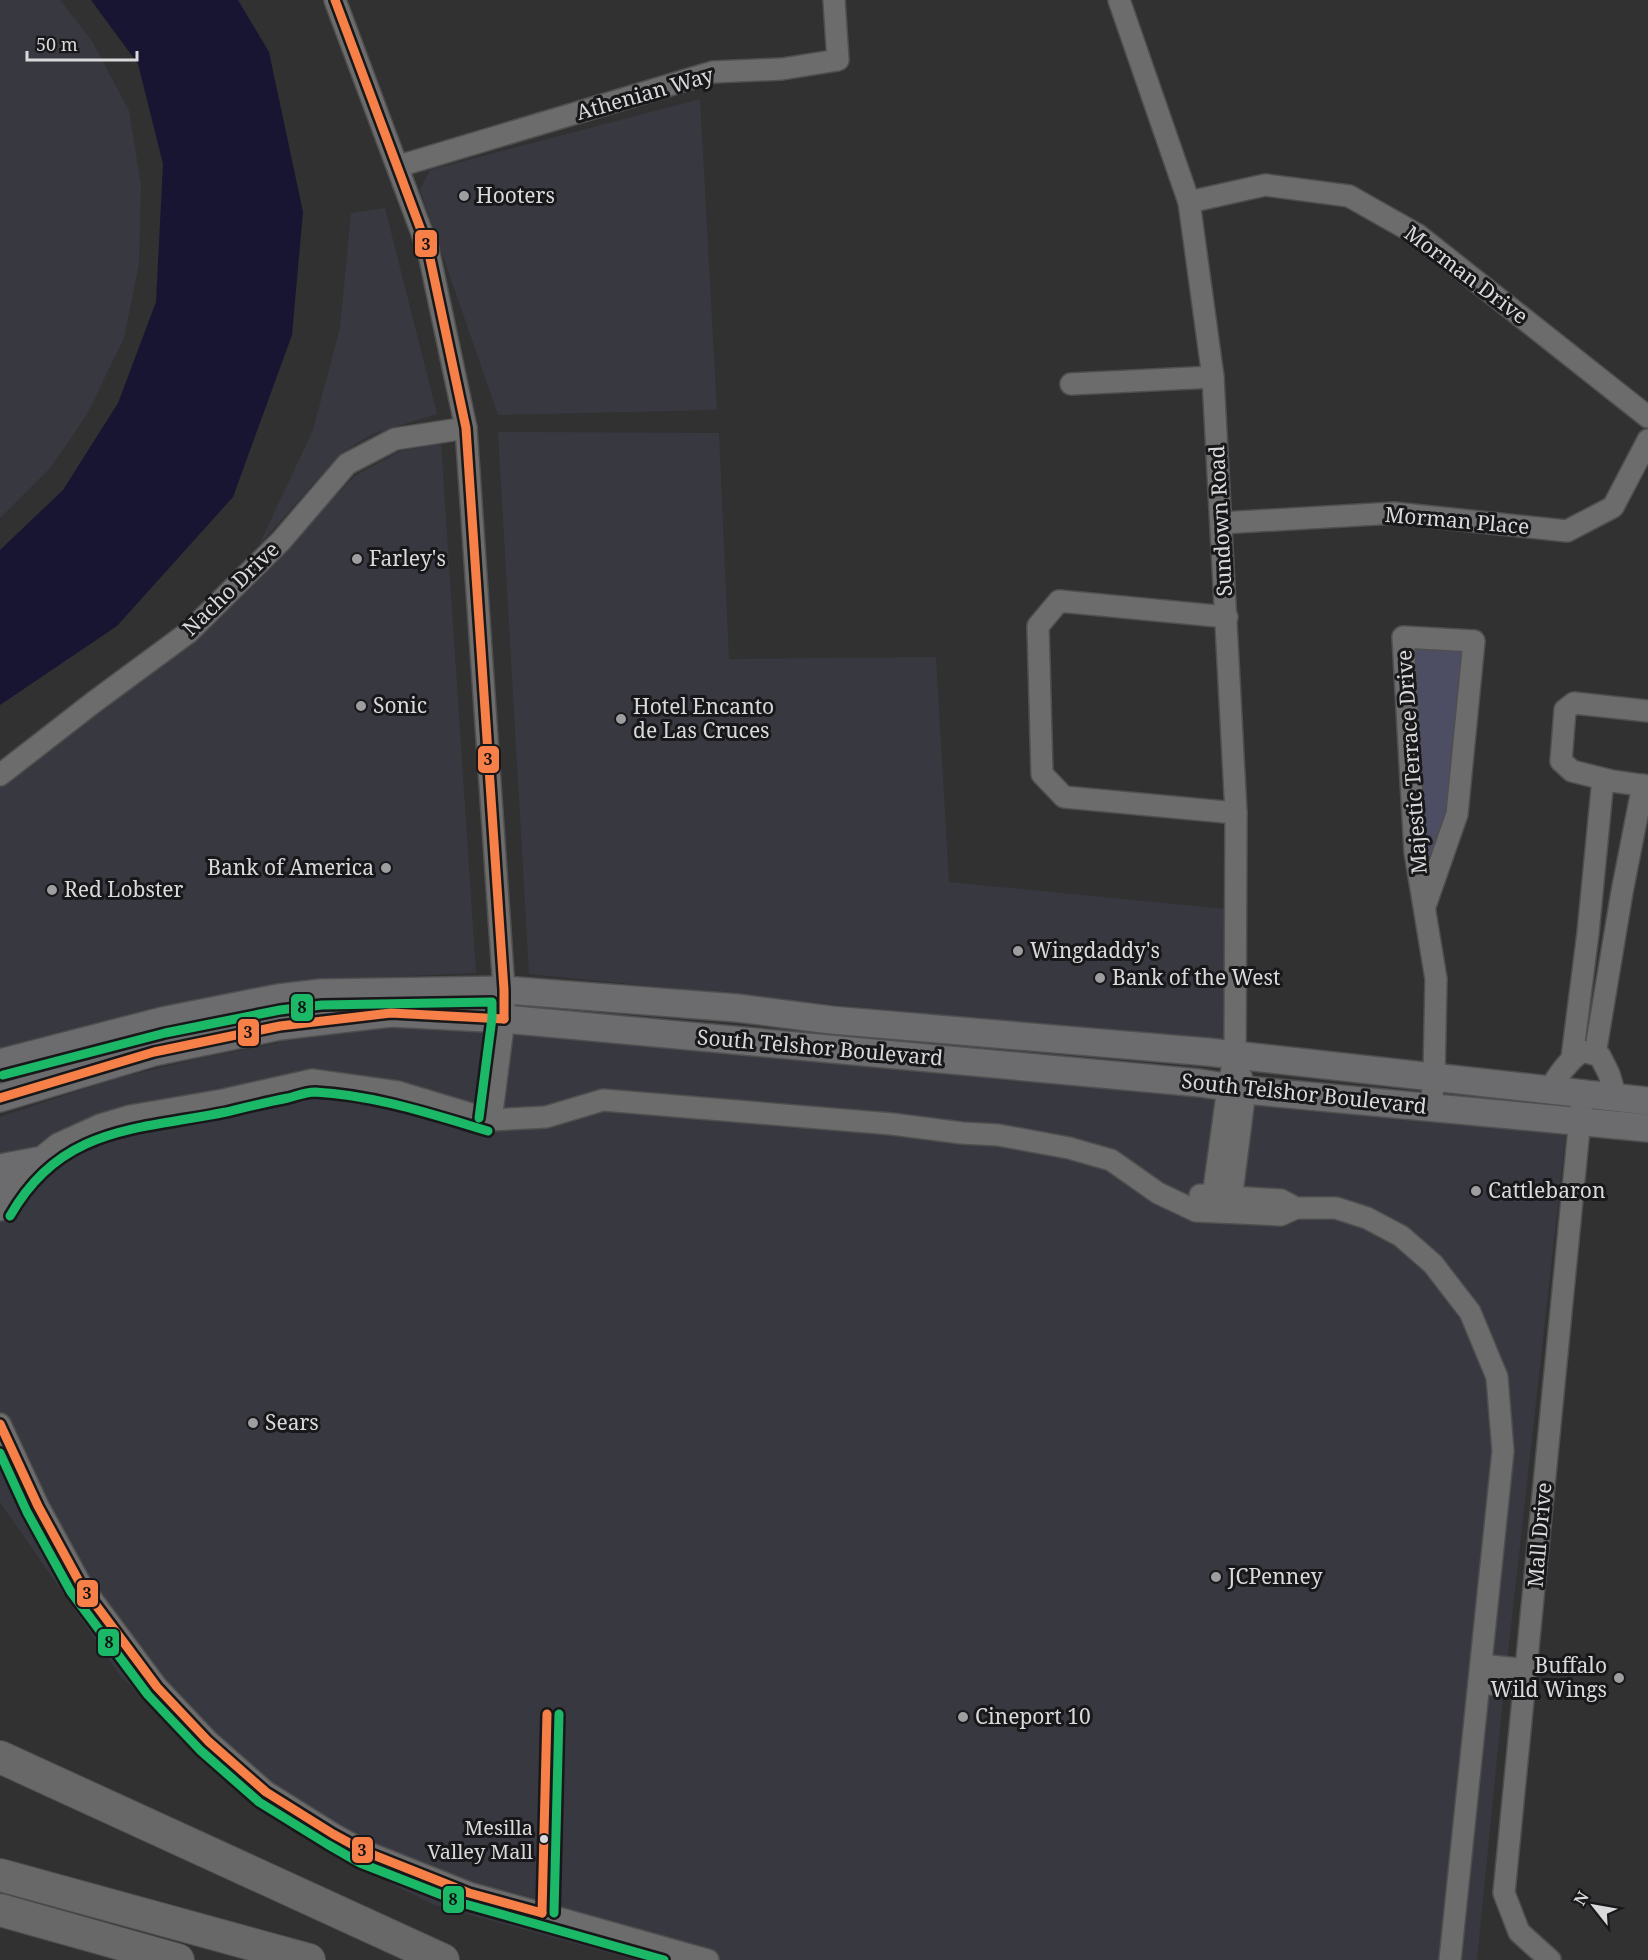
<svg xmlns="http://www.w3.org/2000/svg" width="1648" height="1960" font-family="'Noto Serif',serif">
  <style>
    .built { fill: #383840 }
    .green { fill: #4d4d64 }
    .water { fill: #181532 }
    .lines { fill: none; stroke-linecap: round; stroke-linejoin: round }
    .minor-casing { stroke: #4f4f50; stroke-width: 24 }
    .major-casing { stroke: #4f4f50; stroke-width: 30 }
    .highway-casing { stroke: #4f4f50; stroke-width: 34 }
    .minor { stroke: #6c6c6c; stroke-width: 21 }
    .major { stroke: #6c6c6e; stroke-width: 27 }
    .highway { stroke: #686869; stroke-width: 32 }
    .bus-1-casing { stroke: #18181a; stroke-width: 14 }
    .bus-2-casing { stroke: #18181a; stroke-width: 14 }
    .bus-1 { stroke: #f78048; stroke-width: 9 }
    .bus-2 { stroke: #1ab867; stroke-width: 9 }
    .poi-dot { fill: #9e9ea0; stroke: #18181a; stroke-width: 2 }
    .bus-dot { fill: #d9d9db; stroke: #18181a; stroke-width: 2 }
    .labels { text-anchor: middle; stroke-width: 6; stroke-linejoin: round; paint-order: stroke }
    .bus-label { font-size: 20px; fill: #d9d9db; stroke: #18181a; text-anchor: end }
    .street-label { font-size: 21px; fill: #d9d9db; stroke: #18181a }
    .poi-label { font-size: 21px; fill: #d9d9db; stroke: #18181a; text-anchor: start }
    .line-badge { stroke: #18181a; stroke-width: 2 }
    .pale-badge-label { font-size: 16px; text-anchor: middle; font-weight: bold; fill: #111 }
  </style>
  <rect width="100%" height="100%" fill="#313132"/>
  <g class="built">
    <polygon points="0,0 60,0 92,41 129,111 141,185 139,264 124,338 86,416 50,468 0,518"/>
    <polygon points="700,99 717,410 498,415 420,190 430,170"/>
    <polygon points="385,208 437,414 372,434 340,454 259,545 313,430 340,328 351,213"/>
    <polygon points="498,432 719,433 729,659 936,657 949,882 1226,909 1223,1043 529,974"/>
    <polygon points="441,443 476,973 316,980 159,1006 0,1048 0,787 197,637 356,475 401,451"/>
    <polygon points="391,1013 557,1036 1566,1133 1503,1698 1477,1960 635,1960 434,1905 309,1842 217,1774 119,1674 0,1502 0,1117 117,1078 202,1058 278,1043 280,1026"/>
  </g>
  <polygon class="green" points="1415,646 1468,649 1447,824 1435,856 1421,856"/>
  <polygon class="water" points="91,0 238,0 269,52 303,212 292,335 233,497 117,626 0,705 0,550 63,490 118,403 156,302 163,164 138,64"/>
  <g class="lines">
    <g class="minor-casing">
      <g id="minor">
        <polyline points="335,0 428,249 466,428 504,990 504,1019 491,1120"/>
        <polyline points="1119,0 1189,202 1213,377 1236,813 1235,1056 1228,1088 1211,1211"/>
        <polyline points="399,166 713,72 782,69 838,60 834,0"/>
        <polyline points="1189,202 1265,185 1349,196 1418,235 1648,417"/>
        <polyline points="1071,384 1213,377"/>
        <polyline points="1221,523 1394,513 1567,531 1613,507 1648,440"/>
        <polyline points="1227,617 1059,601 1038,626 1042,774 1064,797 1236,813"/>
        <polyline points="1648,711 1574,703 1565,710 1561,761 1572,771 1612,781 1648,786"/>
        <polyline points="0,775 94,702 189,632 281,541 347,464 395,439 466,428"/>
        <polyline points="1425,906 1457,814 1474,641 1403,637 1415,852 1436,979 1434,1077 1431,1106"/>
        <polyline points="1595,1054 1622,892 1643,785"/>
        <polyline points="1572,1058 1588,933 1603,779"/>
        <path d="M1549,1091c9,-16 18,-29 33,-40l18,5 9,18 7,24"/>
        <polyline points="1200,1195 1281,1200 1296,1208 1336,1208 1367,1218 1401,1236 1433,1264 1470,1312 1497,1377 1503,1451 1450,1960"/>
        <polyline points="1230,1209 1245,1090 1241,1076"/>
        <polyline points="0,1210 9,1194 37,1161 58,1144 100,1125 130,1116 223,1100 312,1080 398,1092 491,1120 546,1117 603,1100 892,1124 962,1133 998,1135 1069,1148 1111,1160 1158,1193 1196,1211 1281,1215 1296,1208"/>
        <polyline points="0,1424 38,1506 81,1585 157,1687 208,1741 266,1792 333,1834 366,1852 469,1893 708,1960"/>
        <polyline points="1481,1665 1527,1670"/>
        <polyline points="1479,1683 1525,1687"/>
        <polyline points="1550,1960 1519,1932 1504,1893 1581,1108"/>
      </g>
    </g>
    <g class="major-casing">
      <g id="major">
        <polyline points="0,1063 162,1021 278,998 321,993 504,990 737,1008 831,1020 1208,1052 1648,1101"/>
        <polyline points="0,1098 154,1052 280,1026 391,1013 504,1019 1200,1083 1245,1090 1648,1128"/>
        <polyline points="0,1168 37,1161"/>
        <polyline points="0,1184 9,1194"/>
      </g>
    </g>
    <g class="highway-casing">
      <g id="highway">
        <polyline points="0,1757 443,1960"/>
        <polyline points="0,1875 309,1960"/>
        <polyline points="0,1910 178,1960"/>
      </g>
    </g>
    <use href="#minor" class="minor"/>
    <use href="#major" class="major"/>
    <use href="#highway" class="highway"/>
    <g class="bus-1-casing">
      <g id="bus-1">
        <polyline points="335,0 428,249 466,428 504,990 504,1019"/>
        <polyline points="0,1098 154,1052 280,1026 391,1013 504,1019"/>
        <polyline points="0,1424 38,1506 81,1585 157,1687 208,1741 266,1792 333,1834 366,1852 469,1893 542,1913"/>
        <polyline points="542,1913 547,1714"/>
      </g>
    </g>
    <g class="bus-2-casing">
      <g id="bus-2">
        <polyline points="3,1075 165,1033 280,1010 322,1005 492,1002 492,1018 479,1118"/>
        <path d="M10,1216c51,-90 127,-86 216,-104 21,-5 41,-10 62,-14 8,-2 18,-6 27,-6 59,3 116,22 173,39"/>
        <polyline points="0,1453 27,1512 71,1592 148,1695 200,1750 259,1802 327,1844 360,1863 465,1904 664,1960"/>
        <polyline points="554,1913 559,1714"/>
      </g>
    </g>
    <use href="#bus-1" class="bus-1"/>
    <use href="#bus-2" class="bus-2"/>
  </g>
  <g class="poi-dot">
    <circle cx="464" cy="196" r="6"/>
    <circle cx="357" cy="559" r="6"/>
    <circle cx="361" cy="706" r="6"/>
    <circle cx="621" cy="719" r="6"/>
    <circle cx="386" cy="868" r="6"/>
    <circle cx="52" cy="890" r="6"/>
    <circle cx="1018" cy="951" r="6"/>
    <circle cx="1100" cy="978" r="6"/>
    <circle cx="1476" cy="1191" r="6"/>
    <circle cx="253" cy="1423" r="6"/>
    <circle cx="1216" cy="1577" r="6"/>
    <circle cx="1619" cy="1678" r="6"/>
    <circle cx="963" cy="1717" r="6"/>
  </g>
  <circle class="bus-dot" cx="544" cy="1839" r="5"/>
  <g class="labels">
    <g class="bus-label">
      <text x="533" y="1835">Mesilla<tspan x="533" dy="24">Valley Mall</tspan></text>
    </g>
    <g class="street-label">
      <text transform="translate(645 94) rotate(-16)" y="7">Athenian Way</text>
      <text transform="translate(1466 275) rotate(37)" y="7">Morman Drive</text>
      <text transform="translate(1221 521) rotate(-93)" y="7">Sundown Road</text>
      <text transform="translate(1457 521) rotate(5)" y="7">Morman Place</text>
      <text transform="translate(231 589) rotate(-44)" y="7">Nacho Drive</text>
      <text transform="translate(1412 762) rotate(-94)" y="7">Majestic Terrace Drive</text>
      <text transform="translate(820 1048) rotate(5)" y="7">South Telshor Boulevard</text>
      <text transform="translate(1304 1094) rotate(6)" y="7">South Telshor Boulevard</text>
      <text transform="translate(1540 1535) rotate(-85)" y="7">Mall Drive</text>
    </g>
    <g class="poi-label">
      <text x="476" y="203">Hooters</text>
      <text x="369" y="566">Farley's</text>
      <text x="373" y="713">Sonic</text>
      <text x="633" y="714">Hotel Encanto<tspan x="633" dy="24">de Las Cruces</tspan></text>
      <text x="374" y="875" text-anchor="end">Bank of America</text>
      <text x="64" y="897">Red Lobster</text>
      <text x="1030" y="958">Wingdaddy's</text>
      <text x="1112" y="985">Bank of the West</text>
      <text x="1488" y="1198">Cattlebaron</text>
      <text x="265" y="1430">Sears</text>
      <text x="1228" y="1584">JCPenney</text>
      <text x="1607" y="1673" text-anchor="end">Buffalo<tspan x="1607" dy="24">Wild Wings</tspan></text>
      <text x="975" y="1724">Cineport 10</text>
    </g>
  </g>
  <g class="line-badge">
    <rect x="414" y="229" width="24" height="29" rx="6" fill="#f78048"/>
    <rect x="477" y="745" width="23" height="29" rx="6" fill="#f78048"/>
    <rect x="290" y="993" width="24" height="29" rx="6" fill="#1ab867"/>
    <rect x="237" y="1018" width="23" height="29" rx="6" fill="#f78048"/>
    <rect x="76" y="1579" width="23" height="29" rx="6" fill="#f78048"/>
    <rect x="97" y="1628" width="23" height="29" rx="6" fill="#1ab867"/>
    <rect x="351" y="1836" width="23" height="28" rx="6" fill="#f78048"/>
    <rect x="442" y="1885" width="23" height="29" rx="6" fill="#1ab867"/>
  </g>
  <g class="pale-badge-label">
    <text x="426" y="250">3</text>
    <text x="488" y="765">3</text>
    <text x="302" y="1013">8</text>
    <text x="248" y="1038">3</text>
    <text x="87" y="1599">3</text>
    <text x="109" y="1648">8</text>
    <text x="362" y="1856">3</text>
    <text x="453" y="1905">8</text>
  </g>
  <g transform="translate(1594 1906) rotate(301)" stroke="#18181a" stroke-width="4.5" paint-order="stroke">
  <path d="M0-4.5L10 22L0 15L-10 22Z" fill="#d9d9db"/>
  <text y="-9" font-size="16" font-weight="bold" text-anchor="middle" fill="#d9d9db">N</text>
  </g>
  <path d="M27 51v9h110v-9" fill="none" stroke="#d9d9db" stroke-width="3"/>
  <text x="36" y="51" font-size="18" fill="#d9d9db" stroke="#18181a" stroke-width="4.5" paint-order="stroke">50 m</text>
</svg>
